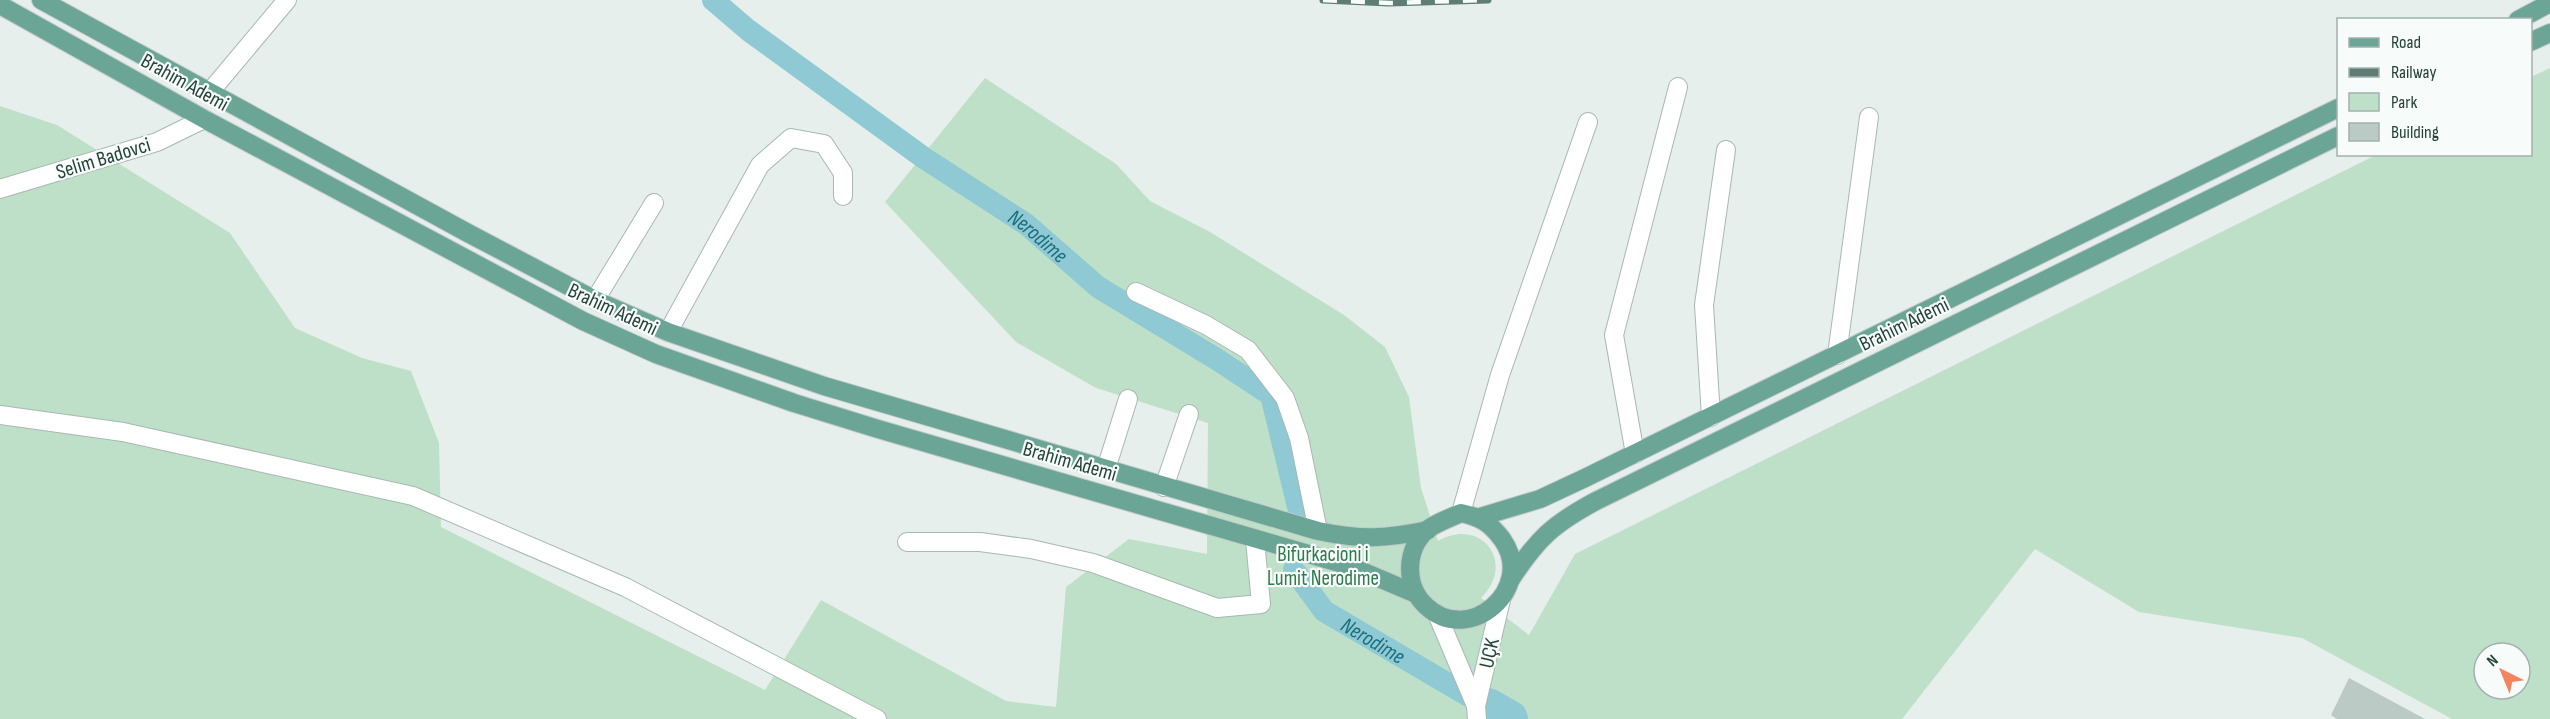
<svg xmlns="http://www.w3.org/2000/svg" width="2550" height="719" font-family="'Sofia Sans Condensed',sans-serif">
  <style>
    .green { fill: #bfe0c8; fill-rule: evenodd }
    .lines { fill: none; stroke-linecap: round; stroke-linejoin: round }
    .canal { stroke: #8ec9d4; stroke-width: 22 }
    .river { stroke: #8ec9d4; stroke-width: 38 }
    .building { fill: #bbcac4 }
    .street-casing { stroke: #a8b8b2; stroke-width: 20 }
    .primary-casing { stroke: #c2cac8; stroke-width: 20 }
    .street { stroke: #fff; stroke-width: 18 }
    .primary { stroke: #6aa596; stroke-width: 18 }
    .rail-casing { stroke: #5f7d75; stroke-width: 7 }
    .rail { stroke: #f7fbf9; stroke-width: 4.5; stroke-dasharray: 14; stroke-linecap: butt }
    .labels { text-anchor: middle; stroke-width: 4.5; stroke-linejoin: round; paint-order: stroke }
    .street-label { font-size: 21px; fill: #24423a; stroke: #f7fbf9 }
    .park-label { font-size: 21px; fill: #2d7a4b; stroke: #f7fbf9 }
    .water-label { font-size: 22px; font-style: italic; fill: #1c6f80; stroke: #f7fbf9 }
  </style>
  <rect width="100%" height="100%" fill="#e6efeb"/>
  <path class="green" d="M2550,68v651h-98l-150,-81 -163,-26 -104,-63 -133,170h-1902v-613l57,19 173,108 65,95 67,30 49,13 28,72 2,84 324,163 56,-90 185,101 50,6 10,-120 63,-48 78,15 1,-131 -112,-35 -80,-46 -131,-140 100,-124 131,86 34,37 60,31 134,83 41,32 24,50 12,91 17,53c43,-25 79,22 43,57l48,37 46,-81 801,-399 154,-1 1,-77zM2484,653h36v36h-36z"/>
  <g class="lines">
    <g class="canal">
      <path id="s1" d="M713,0l35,30 176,128 102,66 72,63 120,73 53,35 28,116"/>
      <path id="s2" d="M1294,570l30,41 143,84"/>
    </g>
    <polyline class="river" points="1488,707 1509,719"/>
  </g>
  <polygon class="building" points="2349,678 2425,719 2337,719 2331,715"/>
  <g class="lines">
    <g class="street-casing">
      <g id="street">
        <polyline points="209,93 287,0"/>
        <polyline points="0,189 157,142 204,119"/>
        <polyline points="1136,292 1206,325 1248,350 1285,398 1299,438 1318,531"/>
        <polyline points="595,300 654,203"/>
        <polyline points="668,332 760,165 791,138 824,144 843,173 843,196"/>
        <polyline points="1837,355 1869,117"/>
        <polyline points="0,415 123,432 413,496 625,587 877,719"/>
        <polyline points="1711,417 1704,305 1726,150"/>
        <polyline points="1635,454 1614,335 1678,87"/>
        <polyline points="1106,469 1128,399"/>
        <polyline points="1164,487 1189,414"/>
        <polyline points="1461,513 1500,375 1588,122"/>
        <polyline points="907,542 980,542 1031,549 1093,563 1217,608 1261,604 1255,540"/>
        <polyline points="1437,614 1476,706"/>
        <polyline points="1477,719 1476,706 1501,600"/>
      </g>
    </g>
    <g class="primary-casing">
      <g id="primary">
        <path d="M41,0l425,232 129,68 73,32 156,54 494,145c43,9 67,8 110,-1"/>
        <polyline points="0,5 204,119 583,321 656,354 794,403 878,429 1350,566 1416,594"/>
        <polyline points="2518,20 2550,3"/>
        <polyline points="2530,42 2550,33"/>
        <path d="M1461,513c19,4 29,10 41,26 35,49 -33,108 -76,67 -22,-20 -21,-58 2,-77 10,-7 22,-11 33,-16z"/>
        <polyline points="1480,517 1540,499 1585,478 2338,108"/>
        <path d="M1511,579c26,-40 42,-55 85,-78l742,-365"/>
      </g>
    </g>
    <use href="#street" class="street"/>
    <use href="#primary" class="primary"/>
    <g class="rail-casing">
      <polyline id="rail" points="1323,0 1389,3 1488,0"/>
    </g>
    <use href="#rail" class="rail"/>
  </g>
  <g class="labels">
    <g class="street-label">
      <text transform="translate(185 82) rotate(29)" y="7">Brahim Ademi</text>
      <text transform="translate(103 158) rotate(-17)" y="7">Selim Badovci</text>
      <text transform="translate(613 309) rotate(25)" y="7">Brahim Ademi</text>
      <text transform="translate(1904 324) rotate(-26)" y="7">Brahim Ademi</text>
      <text transform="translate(1070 461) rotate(16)" y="7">Brahim Ademi</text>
      <text transform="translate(1489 653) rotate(-77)" y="7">UÇK</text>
    </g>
    <g class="park-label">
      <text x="1323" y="561">Bifurkacioni i<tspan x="1323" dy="24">Lumit Nerodime</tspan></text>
    </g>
    <g class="water-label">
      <text dy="8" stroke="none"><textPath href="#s1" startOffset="402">Nerodime</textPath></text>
      <text dy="8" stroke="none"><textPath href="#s2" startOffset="108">Nerodime</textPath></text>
    </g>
  </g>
  <rect x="2337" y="18" width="195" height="138" fill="#f7fbf9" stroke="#a3b1ad" stroke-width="1.5"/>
  <rect x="2349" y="38" width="30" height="9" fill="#6aa596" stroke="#a3b1ad" stroke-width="1.5"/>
  <text x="2391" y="48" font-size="18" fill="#24423a">Road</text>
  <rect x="2349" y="68" width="30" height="9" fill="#5f7d75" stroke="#a3b1ad" stroke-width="1.5"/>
  <text x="2391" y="78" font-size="18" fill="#24423a">Railway</text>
  <rect x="2349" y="93" width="30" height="18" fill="#bfe0c8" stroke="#a3b1ad" stroke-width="1.5"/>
  <text x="2391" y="108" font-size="18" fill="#24423a">Park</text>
  <rect x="2349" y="123" width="30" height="18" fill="#bbcac4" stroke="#a3b1ad" stroke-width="1.5"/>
  <text x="2391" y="138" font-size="18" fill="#24423a">Building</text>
  <g transform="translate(2502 671) rotate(317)"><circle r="28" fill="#f7fbf9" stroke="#a3b1ad" stroke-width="1.5"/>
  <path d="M0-4.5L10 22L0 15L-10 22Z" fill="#f4845f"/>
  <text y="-9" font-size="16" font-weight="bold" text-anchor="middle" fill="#24423a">N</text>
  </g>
</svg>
